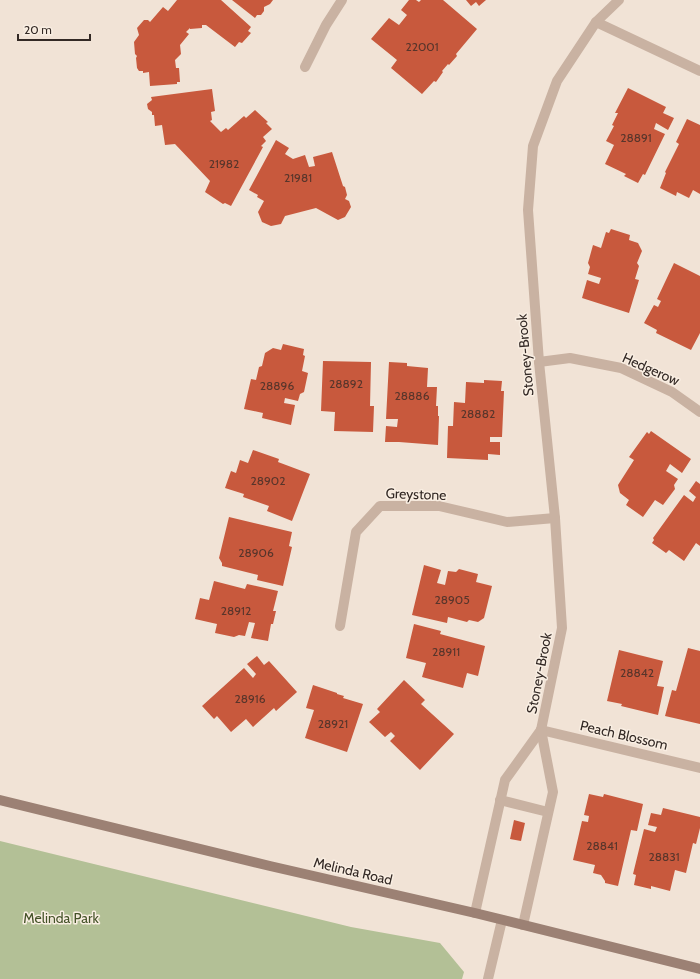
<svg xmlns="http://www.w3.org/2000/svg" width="700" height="979" font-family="Cabin,sans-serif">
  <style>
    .green { fill: #b3c096 }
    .building { fill: #c8593d }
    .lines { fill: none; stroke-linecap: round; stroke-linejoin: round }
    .street { stroke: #c9b2a2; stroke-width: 10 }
    .secondary { stroke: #9c8174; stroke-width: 10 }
    .labels { text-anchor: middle; stroke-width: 3; stroke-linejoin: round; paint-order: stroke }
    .number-label { font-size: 12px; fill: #58352b }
    .street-label { font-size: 14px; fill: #332925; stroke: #f9eee2 }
    .park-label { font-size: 14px; fill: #445228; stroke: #f9eee2 }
  </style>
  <rect width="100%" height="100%" fill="#f1e3d6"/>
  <polygon class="green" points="0,841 351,927 440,943 464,972 462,979 0,979"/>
  <g class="building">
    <polygon points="177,0 221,0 251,27 248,31 251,33 242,43 239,42 235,47 206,25 202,25 202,28 190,29 190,28 186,32 189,34 180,45 181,54 175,60 176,68 179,68 180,82 177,82 177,84 150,86 149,72 143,73 143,71 139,71 137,68 136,58 137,56 135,54 134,42 139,35 137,28 144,20 148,20 150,22 163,7 168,11"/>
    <polygon points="232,0 273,0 270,4 264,7 264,11 261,15 257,15 255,18"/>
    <polygon points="409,0 416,0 419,2 421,0 443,0 477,29 456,54 457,56 449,65 448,64 442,71 443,72 436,82 434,81 422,94 391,68 397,60 371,39 389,18 399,25 407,15 401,10"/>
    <polygon points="466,0 486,0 479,6 476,2 471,6"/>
    <polygon points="628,88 666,107 663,113 674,118 668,130 656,123 654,129 665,134 645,175 643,174 638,183 624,176 626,174 605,164 614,145 606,141 614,126 612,125 618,113 615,113"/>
    <polygon points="212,89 215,111 211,112 212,120 210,121 221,132 226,128 228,130 244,116 246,118 255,110 268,122 266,123 272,129 263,137 266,141 261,146 263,147 231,206 225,203 223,204 205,192 210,181 175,144 165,145 162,125 155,126 154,115 152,115 152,112 148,109 147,104 152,100 151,97"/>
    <polygon points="687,119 700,125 700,194 693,190 689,198 677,192 676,196 660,188 666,173 665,172 679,144 676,142"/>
    <polygon points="276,140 289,148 285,154 293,159 305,155 309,167 315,166 313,157 332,152 343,186 345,187 347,195 345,199 349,201 351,207 345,217 338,220 316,208 285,216 281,224 271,226 262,222 258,212 264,201 257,197 258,195 249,190"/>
    <polygon points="611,229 630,235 629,240 638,243 642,251 637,263 639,266 635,279 639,280 629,313 582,298 587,280 599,284 601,278 588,274 590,267 588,263 593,245 601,248 606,232 609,233"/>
    <polygon points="674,263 700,276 700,333 691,350 656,333 657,330 644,323 654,305 658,307 661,301 657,299"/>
    <polygon points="283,344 304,349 303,355 305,356 302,371 308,373 304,392 300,394 298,401 285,398 284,403 295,405 291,425 262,418 263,413 244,409 251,379 256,380 259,367 262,366 265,353 273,348 281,350"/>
    <polygon points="323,361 371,362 370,406 374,406 373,432 334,431 335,412 321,411"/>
    <polygon points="389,362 407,363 407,366 428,368 427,387 437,387 436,406 438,406 438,416 439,416 438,445 399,442 385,442 386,426 397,427 398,419 386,419"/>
    <polygon points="484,380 502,381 501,391 504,391 502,437 490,437 490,442 500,442 500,455 488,454 488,460 447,458 448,426 453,426 454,402 465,403 466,382 484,383"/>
    <polygon points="651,431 691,459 682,473 670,464 666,471 678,479 674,485 675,489 663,505 655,500 643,517 626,505 629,500 620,493 618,485 634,460 629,457 647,432 649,434"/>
    <polygon points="253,450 279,459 278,462 310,474 292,521 267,511 269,506 243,497 244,494 225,488 231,471 236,473 240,460 248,463"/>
    <polygon points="696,481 700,484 700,546 696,543 684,561 669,550 666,553 652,543 654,540 653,538 684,495 693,502 696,497 689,491"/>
    <polygon points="229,517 292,532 289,546 292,547 283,586 257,580 258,575 222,566 222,563 219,558"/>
    <polygon points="424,565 441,570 437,583 445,585 448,571 456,572 459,569 478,574 476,582 492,586 484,618 478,622 469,620 467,622 448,617 447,623 412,615"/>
    <polygon points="214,581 245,589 247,584 278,591 273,611 276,611 273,624 271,624 268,641 251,638 255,623 249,622 245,636 239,635 234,637 215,633 217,624 195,619 200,598 209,600"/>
    <polygon points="414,624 441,631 440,634 485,646 478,676 467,673 463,688 422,677 426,663 406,658"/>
    <polygon points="688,648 700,651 700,724 665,716 672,690 676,691"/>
    <polygon points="619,650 663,661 657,686 664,687 658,715 621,706 622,704 607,701"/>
    <polygon points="257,656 264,665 269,661 297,692 276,711 274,708 253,727 246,719 231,732 217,716 214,719 202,706 244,668 253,678 256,674 247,664"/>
    <polygon points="404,680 425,700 421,704 454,734 420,770 390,741 395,736 391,732 385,737 369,722 380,712 377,709"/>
    <polygon points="313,685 337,693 337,694 344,696 343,698 363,704 347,752 305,738 314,710 306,708"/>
    <polygon points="589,794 603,797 604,794 643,804 637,831 631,830 618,886 605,883 605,881 601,875 593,873 595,865 573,860 582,821 588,822 589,816 584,815"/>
    <polygon points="663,808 700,817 700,828 696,844 693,843 686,873 675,870 670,891 651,886 651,889 634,885 636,875 633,874 644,829 655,832 657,827 648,825 651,813 661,815"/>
    <polygon points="514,820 525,823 521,841 510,839"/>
  </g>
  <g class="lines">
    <g class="street">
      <polyline points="596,22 700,71"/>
      <polyline points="305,67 326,25 342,0"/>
      <polyline points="539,362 570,358 621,368 672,392 700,412"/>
      <polyline points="340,626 356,532 380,506 439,506 507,522 555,518"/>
      <polyline points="541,730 700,768"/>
      <polyline points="500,800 548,812"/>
      <polyline points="475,913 505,780 541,730"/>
      <polyline points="523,925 553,792 541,730 562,628 555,518 539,362 528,210 533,146 557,81 596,22 619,0"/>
      <polyline points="488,979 502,920"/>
    </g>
    <polyline class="secondary" points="0,800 270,866 475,913 700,969"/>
  </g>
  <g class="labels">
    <g class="number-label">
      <text x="422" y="51">22001</text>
      <text x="636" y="142">28891</text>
      <text x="224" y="168">21982</text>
      <text x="298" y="182">21981</text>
      <text x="346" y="388">28892</text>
      <text x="277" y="390">28896</text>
      <text x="412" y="400">28886</text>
      <text x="478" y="418">28882</text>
      <text x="268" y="485">28902</text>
      <text x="256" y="557">28906</text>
      <text x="452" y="604">28905</text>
      <text x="236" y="615">28912</text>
      <text x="446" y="656">28911</text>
      <text x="637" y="677">28842</text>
      <text x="250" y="703">28916</text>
      <text x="333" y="728">28921</text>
      <text x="602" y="850">28841</text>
      <text x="664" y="861">28831</text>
    </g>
    <g class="street-label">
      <text transform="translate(525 355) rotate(-95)" y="5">Stoney-Brook</text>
      <text transform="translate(651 369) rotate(24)" y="5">Hedgerow</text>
      <text transform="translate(416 494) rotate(2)" y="5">Greystone</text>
      <text transform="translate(539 673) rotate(-79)" y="5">Stoney-Brook</text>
      <text transform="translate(624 735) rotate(13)" y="5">Peach Blossom</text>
      <text transform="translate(353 871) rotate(13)" y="5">Melinda Road</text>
    </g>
    <g class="park-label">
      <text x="61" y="923">Melinda Park</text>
    </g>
  </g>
  <path d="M18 34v6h72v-6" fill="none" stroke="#332925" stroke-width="2"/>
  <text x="24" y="34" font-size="12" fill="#332925" stroke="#f9eee2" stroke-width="3" paint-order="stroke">20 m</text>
</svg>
